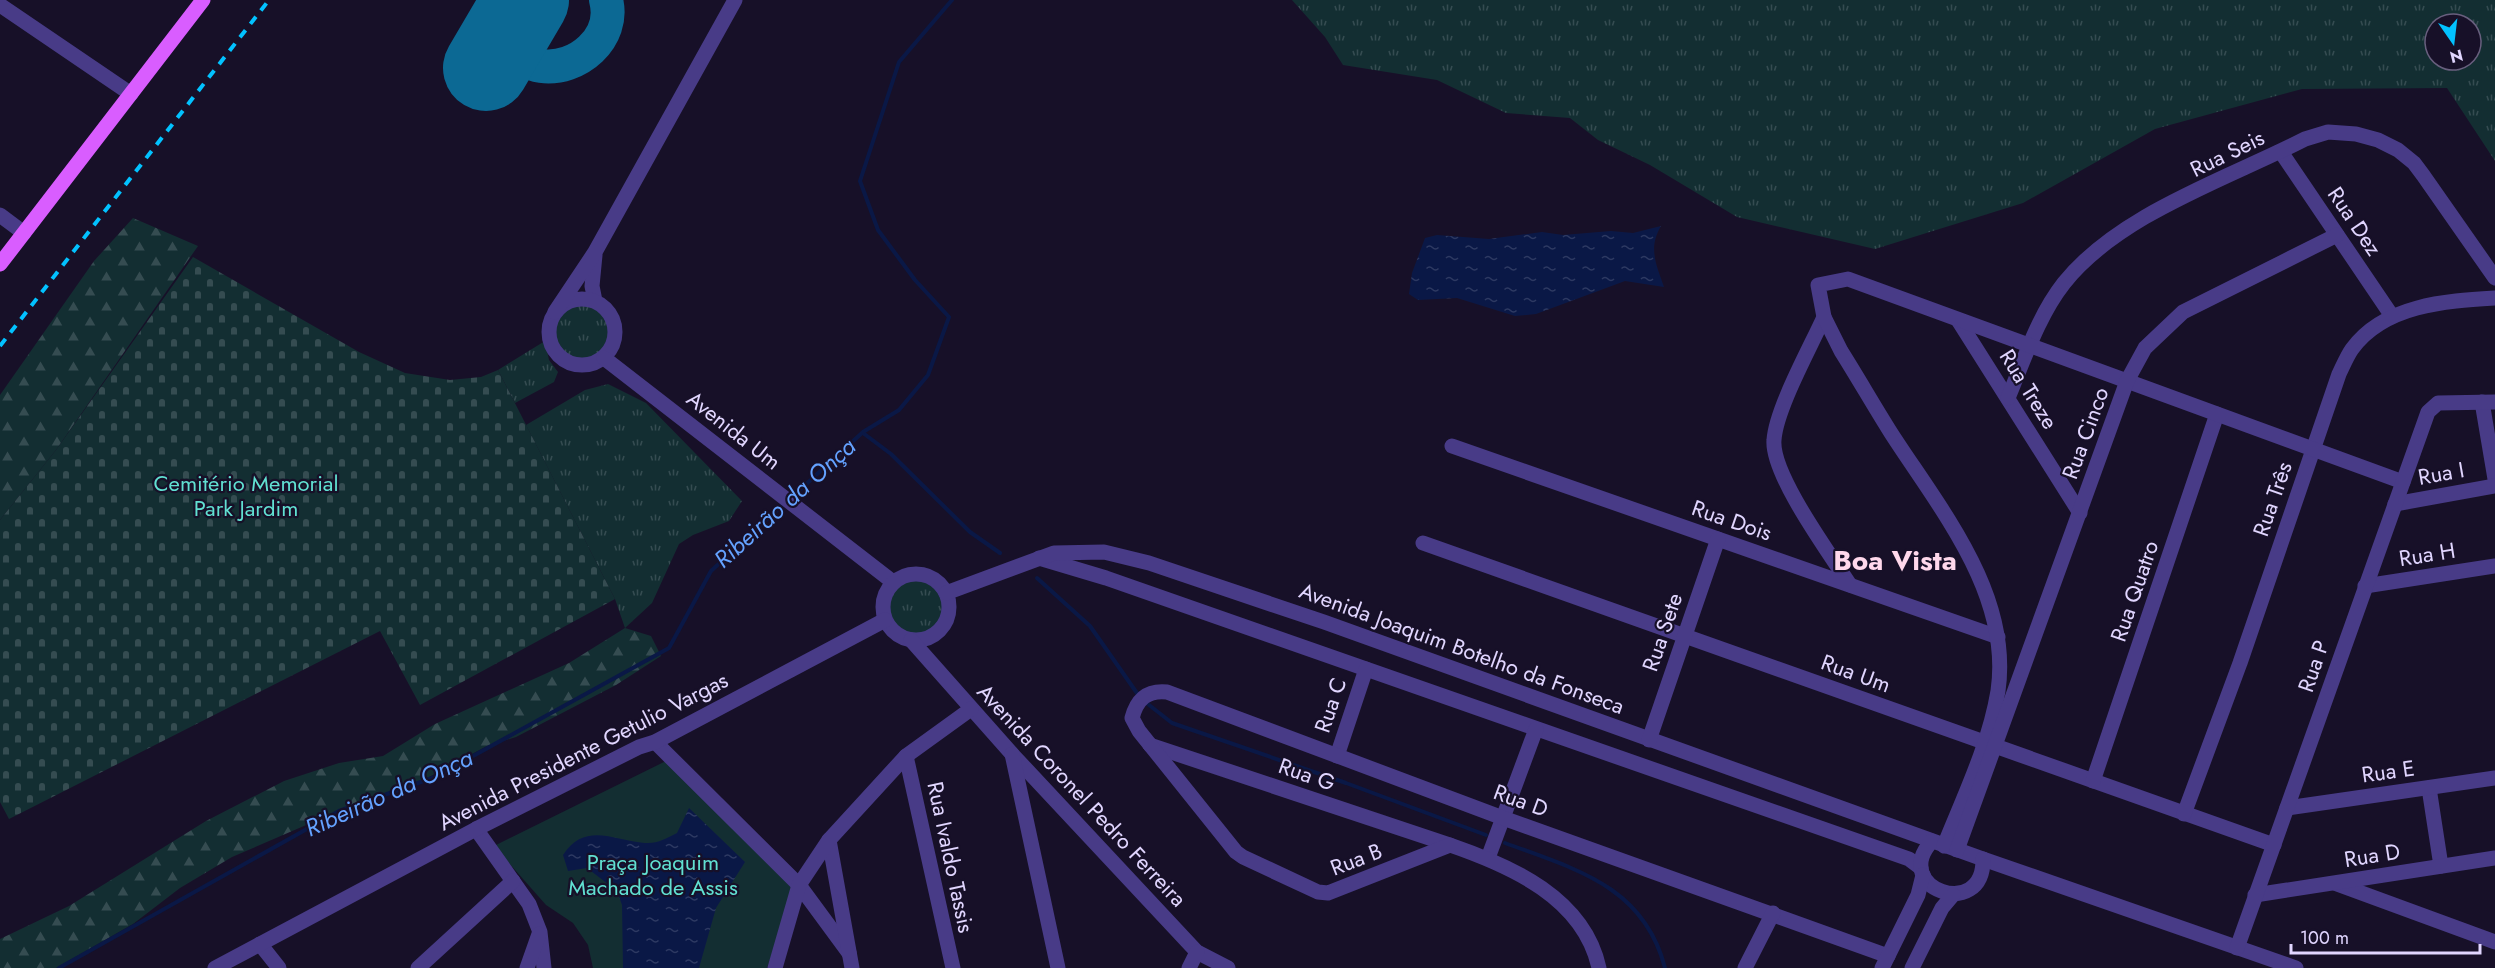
<svg xmlns="http://www.w3.org/2000/svg" width="2495" height="968" font-family="Jost,sans-serif">
  <style>
    .grass { fill: url(#grass-tufts); fill-rule: evenodd }
    .forest { fill: url(#forest-firs) }
    .cemetery { fill: url(#cemetery-stones) }
    .park { fill: #132e32 }
    .water { fill: url(#water-ripples) }
    .lines { fill: none; stroke-linecap: round; stroke-linejoin: round }
    .stream { stroke: #0a1846; stroke-width: 4 }
    .taxiway { stroke: #0c6994; stroke-width: 34 }
    .runway { stroke: #0c6994; stroke-width: 86 }
    .minor { stroke: #483b87; stroke-width: 15 }
    .major { stroke: #d95dff; stroke-width: 15 }
    .rail { stroke: #02c2ff; stroke-width: 4; stroke-dasharray: 9 8; stroke-linecap: butt }
    .labels { text-anchor: middle; stroke-width: 4.5; stroke-linejoin: round; paint-order: stroke }
    .street-label { font-size: 22px; fill: #e1d6ff; stroke: #171028 }
    .park-label { font-size: 22px; fill: #61e0d2; stroke: #171028 }
    .water-label { font-size: 24px; font-style: italic; fill: #64a2ff; stroke: #171028 }
    .district-label { font-size: 28px; font-weight: bold; fill: #ffd8ec; stroke: #171028 }
  </style>
  <defs>
    <pattern id="grass-tufts" width="24" height="20" patternUnits="userSpaceOnUse" patternTransform="scale(1.5)"><rect width="24" height="20" fill="#132e32"/><path d="M3 7l-1-3M5 7V3M7 7l1-3M15 17l-1-3M17 17v-4M19 17l1-3" fill="none" stroke="#354c51"/></pattern>
    <pattern id="forest-firs" width="22" height="20" patternUnits="userSpaceOnUse" patternTransform="scale(1.5)"><rect width="22" height="20" fill="#132e32"/><path d="M5 1l3.5 6h-7zM16 11l3.5 6h-7z" fill="#354c51"/></pattern>
    <pattern id="cemetery-stones" width="16" height="16" patternUnits="userSpaceOnUse" patternTransform="scale(1.5)"><rect width="16" height="16" fill="#132e32"/><path d="M2 7V4a2 2 0 0 1 4 0v3zM10 15v-3a2 2 0 0 1 4 0v3z" fill="#354c51"/></pattern>
    <pattern id="water-ripples" width="26" height="14" patternUnits="userSpaceOnUse" patternTransform="scale(1.5)"><rect width="26" height="14" fill="#0a1846"/><path d="M2 4q2-2 4 0t4 0M15 11q2-2 4 0t4 0" fill="none" stroke="#2d3962"/></pattern>
  </defs>
  <rect width="100%" height="100%" fill="#171028"/>
  <g class="grass">
    <path d="M1292,0h1203v161l-48,-73 -145,1 -147,40 -132,74 -148,46 -138,-32 -87,-52 -52,-25 -28,-22 -64,-5 -69,-33 -94,-15 -18,-28zM2435,24h36v36h-36z"/>
    <circle cx="581" cy="332" r="29"/>
    <polygon points="545,341 549,360 558,372 554,382 515,403 498,370"/>
    <polygon points="608,384 646,403 742,501 729,521 693,535 679,544 652,603 625,628 615,599 526,425 585,390"/>
    <circle cx="914" cy="606" r="29"/>
  </g>
  <g class="forest">
    <polygon points="133,218 198,246 56,450 0,520 0,395 94,261"/>
    <polygon points="625,628 651,636 661,656 616,685 516,737 487,746 418,783 327,816 232,857 180,888 133,924 56,968 0,968 0,939 69,906 206,821 284,781 339,763 383,756 435,724 569,663"/>
  </g>
  <polygon class="cemetery" points="193,257 359,352 405,373 450,380 481,377 498,370 615,599 420,705 380,631 9,819 0,802 0,520 56,450"/>
  <polygon class="park" points="670,759 796,886 767,968 593,968 588,945 573,923 546,905 494,846"/>
  <g class="water">
    <path d="M1661,226c-13,22 -5,38 3,61l-39,-6 -89,33 -21,2 -58,-18 -39,2 -9,-6 3,-21 13,-35 12,-3 52,4 53,-7 21,3 48,-4 22,2z"/>
    <path d="M689,808l56,54 -29,46 -17,60h-76l-1,-63 -5,-14 -30,-23 -19,3 -5,-16c22,-34 52,-14 82,-12 12,1 22,-5 32,-10z"/>
  </g>
  <g class="lines">
    <g class="stream">
      <polyline points="863,433 891,454 970,532 1000,553"/>
      <polyline points="791,498 863,432 899,410 928,375 949,317 915,280 878,230 860,181 899,62 952,0"/>
      <polyline points="1037,578 1090,626 1139,696"/>
      <polyline points="1144,701 1172,723 1346,783 1486,835"/>
      <path d="M1505,843c70,26 139,43 160,125"/>
      <polyline points="59,968 339,811 435,777 669,648 711,571 785,503"/>
    </g>
    <path class="taxiway" d="M501,42c11,8 25,22 40,24 36,5 75,-28 65,-66"/>
    <polyline class="runway" points="486,68 526,0"/>
    <g class="minor">
      <polyline points="0,5 131,94"/>
      <polyline points="2281,152 2392,316"/>
      <polyline points="0,215 24,233"/>
      <polyline points="595,255 592,286 595,301"/>
      <circle cx="582" cy="332" r="33"/>
      <polyline points="555,312 595,252 735,0"/>
      <path d="M1824,317c-14,31 -48,92 -50,123 -3,34 56,114 76,145"/>
      <polyline points="1958,320 2080,513"/>
      <polyline points="604,358 893,582"/>
      <path d="M2008,398c16,-38 30,-82 56,-115 55,-69 163,-104 241,-144l23,-7 28,2 22,6 20,10 16,13 9,12 72,103"/>
      <polyline points="2482,402 2495,479"/>
      <polyline points="1452,446 1998,637"/>
      <polyline points="2395,504 2495,486"/>
      <polyline points="1423,543 2274,845"/>
      <polyline points="1039,558 1106,578 1909,859 1921,868"/>
      <circle cx="916" cy="607" r="33"/>
      <polyline points="2365,586 2495,566"/>
      <polyline points="946,593 1054,553 1104,552 1149,563 1324,622 1983,859 2296,968"/>
      <polyline points="911,640 1012,754 1197,952 1228,968"/>
      <polyline points="1649,740 1718,539"/>
      <polyline points="655,742 799,885 849,953"/>
      <polyline points="1150,745 1450,845"/>
      <polyline points="1012,754 1058,968"/>
      <polyline points="906,756 953,968"/>
      <polyline points="1337,756 1366,669"/>
      <polyline points="2093,781 2217,414"/>
      <polyline points="2429,788 2441,866"/>
      <polyline points="2287,808 2495,778"/>
      <path d="M2184,814l56,-151 99,-289c4,-8 8,-18 13,-25 32,-44 93,-48 143,-51"/>
      <polyline points="476,829 529,904 540,932 544,968"/>
      <polyline points="829,840 852,968"/>
      <path d="M1932,841c-43,47 52,81 51,18"/>
      <path d="M1944,846c20,-50 45,-101 54,-155 14,-97 -58,-182 -107,-258 -17,-27 -33,-55 -50,-82l-17,-34 -6,-32 30,-6 555,203"/>
      <polyline points="1957,850 2127,381 2145,348 2183,312 2337,235"/>
      <polyline points="1488,858 1536,729"/>
      <polyline points="2337,884 2495,942"/>
      <polyline points="2255,895 2495,858"/>
      <polyline points="260,944 279,968"/>
      <polyline points="2237,948 2428,412 2438,403 2495,402"/>
      <polyline points="215,968 476,829 639,747 655,742 885,620"/>
      <polyline points="418,968 513,881"/>
      <polyline points="527,968 539,934"/>
      <polyline points="775,968 799,885 829,840 906,756 971,709"/>
      <polyline points="1189,968 1197,952"/>
      <path d="M1599,968c-15,-70 -88,-102 -149,-123l-122,48 -10,-1 -75,-35 -7,-5 -97,-121 -7,-13c5,-19 15,-28 35,-26l336,126 385,138"/>
      <polyline points="1745,968 1773,913"/>
      <polyline points="1882,968 1918,895 1923,875"/>
      <polyline points="1912,968 1942,908 1953,895"/>
    </g>
    <polyline class="major" points="0,264 203,0"/>
    <polyline class="rail" points="0,346 269,0"/>
  </g>
  <g class="labels">
    <g class="street-label">
      <text transform="translate(2227 153) rotate(-26)" y="8">Rua Seis</text>
      <text transform="translate(2355 221) rotate(56)" y="8">Rua Dez</text>
      <text transform="translate(2029 389) rotate(58)" y="8">Rua Treze</text>
      <text transform="translate(734 430) rotate(38)" y="8">Avenida Um</text>
      <text transform="translate(2085 433) rotate(-70)" y="8">Rua Cinco</text>
      <text transform="translate(2441 473) rotate(-10)" y="8">Rua I</text>
      <text transform="translate(2272 499) rotate(-71)" y="8">Rua Três</text>
      <text transform="translate(1732 520) rotate(19)" y="8">Rua Dois</text>
      <text transform="translate(2427 554) rotate(-9)" y="8">Rua H</text>
      <text transform="translate(2134 591) rotate(-71)" y="8">Rua Quatro</text>
      <text transform="translate(1662 632) rotate(-71)" y="8">Rua Sete</text>
      <text transform="translate(1462 648) rotate(20)" y="8">Avenida Joaquim Botelho da Fonseca</text>
      <text transform="translate(2313 666) rotate(-71)" y="8">Rua P</text>
      <text transform="translate(1856 673) rotate(20)" y="8">Rua Um</text>
      <text transform="translate(1330 705) rotate(-71)" y="8">Rua C</text>
      <text transform="translate(583 751) rotate(-27)" y="8">Avenida Presidente Getulio Vargas</text>
      <text transform="translate(2388 771) rotate(-8)" y="8">Rua E</text>
      <text transform="translate(1307 774) rotate(19)" y="8">Rua G</text>
      <text transform="translate(1082 795) rotate(47)" y="8">Avenida Coronel Pedro Ferreira</text>
      <text transform="translate(1521 800) rotate(20)" y="8">Rua D</text>
      <text transform="translate(2372 855) rotate(-9)" y="8">Rua D</text>
      <text transform="translate(951 857) rotate(78)" y="8">Rua Ivaldo Tassis</text>
      <text transform="translate(1356 859) rotate(-21)" y="8">Rua B</text>
    </g>
    <g class="park-label">
      <text x="246" y="491">Cemitério Memorial<tspan x="246" dy="25">Park Jardim</tspan></text>
      <text x="653" y="870">Praça Joaquim<tspan x="653" dy="25">Machado de Assis</tspan></text>
    </g>
    <g class="water-label">
      <text transform="translate(785 503) rotate(-42)" y="8">Ribeirão da Onça</text>
      <text transform="translate(389 793) rotate(-24)" y="8">Ribeirão da Onça</text>
    </g>
    <g class="district-label">
      <text x="1895" y="570">Boa Vista</text>
    </g>
  </g>
  <g transform="translate(2453 42) rotate(166)"><circle r="28" fill="#171028" stroke="#685f7e" stroke-width="1.5"/>
  <path d="M0-4.5L10 22L0 15L-10 22Z" fill="#02c2ff"/>
  <text y="-9" font-size="16" font-weight="bold" text-anchor="middle" fill="#e1d6ff">N</text>
  </g>
  <path d="M2291 944v9h189v-9" fill="none" stroke="#e1d6ff" stroke-width="3"/>
  <text x="2300" y="944" font-size="18" fill="#e1d6ff" stroke="#171028" stroke-width="4.5" paint-order="stroke">100 m</text>
</svg>
